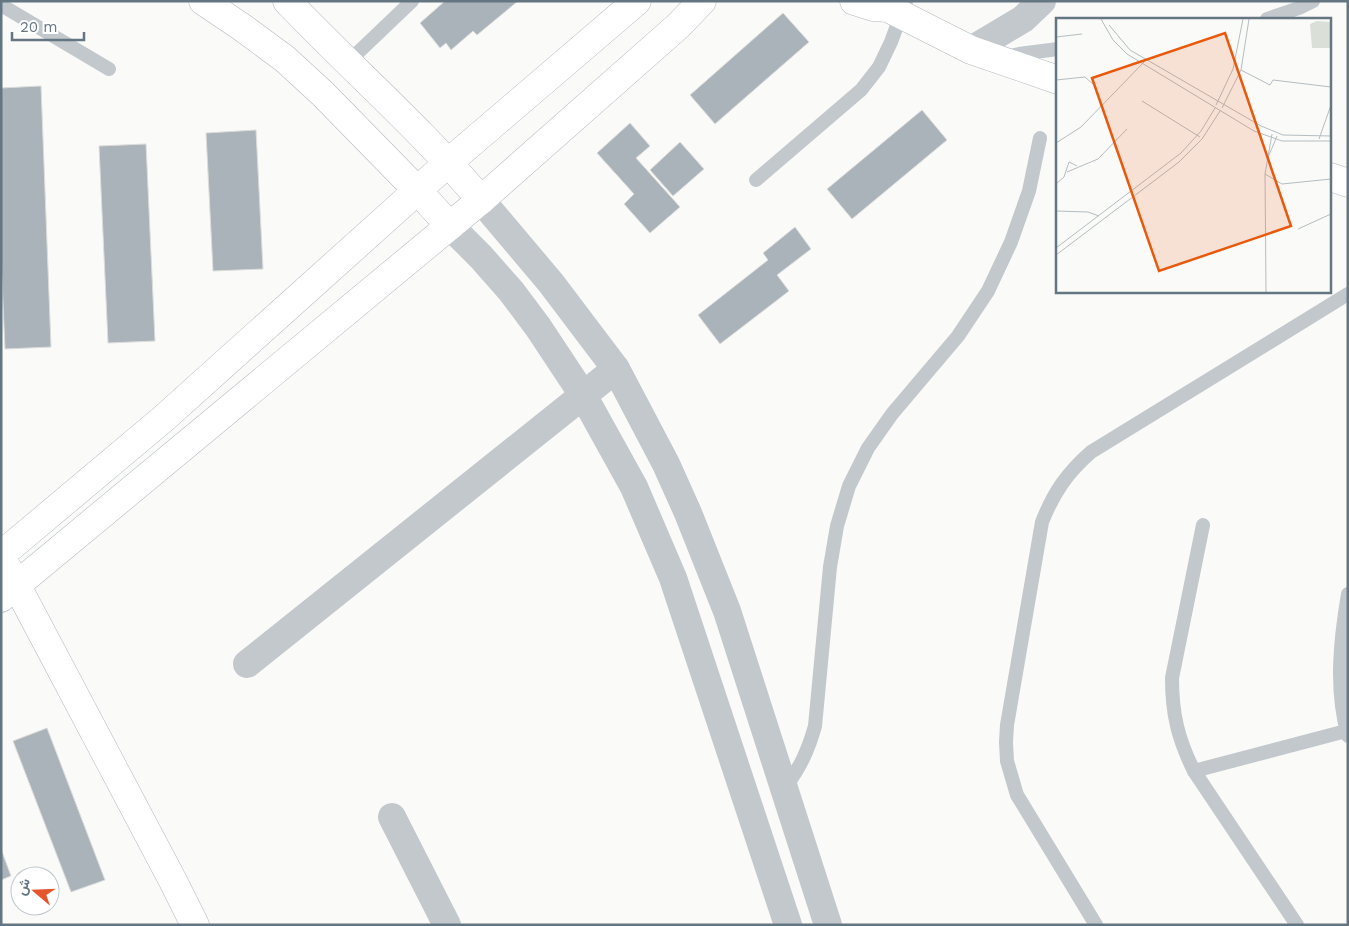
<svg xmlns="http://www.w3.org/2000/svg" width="1349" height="926" font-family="'Work Sans',Vazirmatn,sans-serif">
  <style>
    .building { fill: #aab3b9; stroke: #dcdcda }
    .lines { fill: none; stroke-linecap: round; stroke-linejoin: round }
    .secondary-casing { stroke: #b3babf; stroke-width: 29 }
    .lane { stroke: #c3c8cc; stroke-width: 14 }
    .street { stroke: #c3c8cc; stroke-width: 28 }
    .secondary { stroke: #fff; stroke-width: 28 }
    .inset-road { fill: none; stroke: #b5bdc2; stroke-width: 1 }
    .view { fill: #e8590c; fill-opacity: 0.15; stroke: #e8590c; stroke-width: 2.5 }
    .inset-edge { fill: none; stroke: #657683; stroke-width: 2.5 }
  </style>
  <rect width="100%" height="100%" fill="#fafaf8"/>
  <g class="building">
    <polygon points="445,1 518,1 477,35 473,31 451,50 446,43 440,48 420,23"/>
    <polygon points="783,13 809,42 715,124 690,95"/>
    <polygon points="41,86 51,347 5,349 1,256 1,88"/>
    <polygon points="922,110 947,140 852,219 827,189"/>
    <polygon points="630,123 650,146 636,158 680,207 650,233 624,204 634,194 597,153"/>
    <polygon points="256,130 263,269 213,271 206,133"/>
    <polygon points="680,142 704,169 673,196 650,170"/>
    <polygon points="146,144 155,341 108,343 99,146"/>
    <polygon points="795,227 811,249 777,275 789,291 720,344 698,315 768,260 763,253"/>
    <polygon points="47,728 105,880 71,892 13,741"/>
    <polygon points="1,849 11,876 1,880"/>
  </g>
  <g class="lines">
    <g class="secondary-casing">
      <g id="secondary">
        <polyline points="203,1 243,28 285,59 323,94 417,190 450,226"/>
        <path d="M287,1c64,67 134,128 194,199"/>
        <polyline points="854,1 873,7 888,8 971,50 1058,80"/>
        <polyline points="1330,177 1348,183"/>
        <polyline points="1,555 163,419 449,162 637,1"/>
        <polyline points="8,569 173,881 195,925"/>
        <polyline points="1,598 481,200 678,26 702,1"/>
      </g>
    </g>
    <g class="lane">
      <polyline points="1,5 109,69"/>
      <polyline points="1267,19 1299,8 1313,1"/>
      <polyline points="1006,57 1019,54 1058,49"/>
      <polyline points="347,63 412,1"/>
      <polyline points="756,180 861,90 879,67 891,42 906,1"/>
      <path d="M1203,525l-31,153c0,36 6,61 22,93l103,154"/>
      <path d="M1348,594c-8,47 -13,96 0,142"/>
      <polyline points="1194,771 1346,731"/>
      <path d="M784,789c16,-21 24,-38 31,-63l15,-159 7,-41 12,-40 19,-38 24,-34 66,-78 30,-45 23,-49 18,-51 11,-53"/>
      <path d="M1096,925l-79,-130 -10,-34 -1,-19 1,-17 35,-203c12,-30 25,-49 49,-70l257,-158"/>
    </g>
    <g class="street">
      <polyline points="971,50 1023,19 1042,1"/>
      <polyline points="481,200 551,283 616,369 666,464 688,513 727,611 828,925"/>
      <polyline points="450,226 481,257 511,291 538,327 583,395 634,487 673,578 788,925"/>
      <polyline points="247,664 616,369"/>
      <polyline points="392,817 447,925"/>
    </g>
    <use href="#secondary" class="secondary"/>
  </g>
  <g transform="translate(1056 18)">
    <rect width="275" height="275" fill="#fafaf8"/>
    <path d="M261,3l14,1v26h-19l-2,-24z" fill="#dadfd7"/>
    <path class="inset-road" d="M45,1l12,21 14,14 127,77 28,10h49M53,7l21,25 131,76 22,9 48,1M0,19l26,-3M185,52l29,15 3,-5 58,7M0,62l29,-3 9,8M86,83l58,36M160,87l17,-36 10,-50M166,90l19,-38 8,-51M263,121l12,-34M0,125l25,-16 64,-66M211,142l10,-24M11,154l31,-13 29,-30M209,156l17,10 49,-5M0,166l8,-7 5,-15 8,4M0,193l32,1 11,4M242,211l33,-15M0,230l125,-95 20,-22 14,-23M0,237l123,-93 23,-23 18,-28M210,274l-1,-118 7,-40"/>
    <path class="view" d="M169,15l66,193 -132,45 -67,-193z"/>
    <rect width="275" height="275" class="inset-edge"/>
  </g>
  <rect width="1349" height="926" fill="none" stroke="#657683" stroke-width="5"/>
  <g transform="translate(35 891) rotate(289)"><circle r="24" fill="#ffffff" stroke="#c1c8cd"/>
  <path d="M0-4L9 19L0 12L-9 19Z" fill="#e4572e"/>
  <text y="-8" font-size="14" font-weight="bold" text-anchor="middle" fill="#657683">ش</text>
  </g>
  <path d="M12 32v8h72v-8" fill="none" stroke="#657683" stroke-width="2.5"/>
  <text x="20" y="32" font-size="15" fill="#657683" stroke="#ffffff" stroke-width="4" paint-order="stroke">20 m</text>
</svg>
